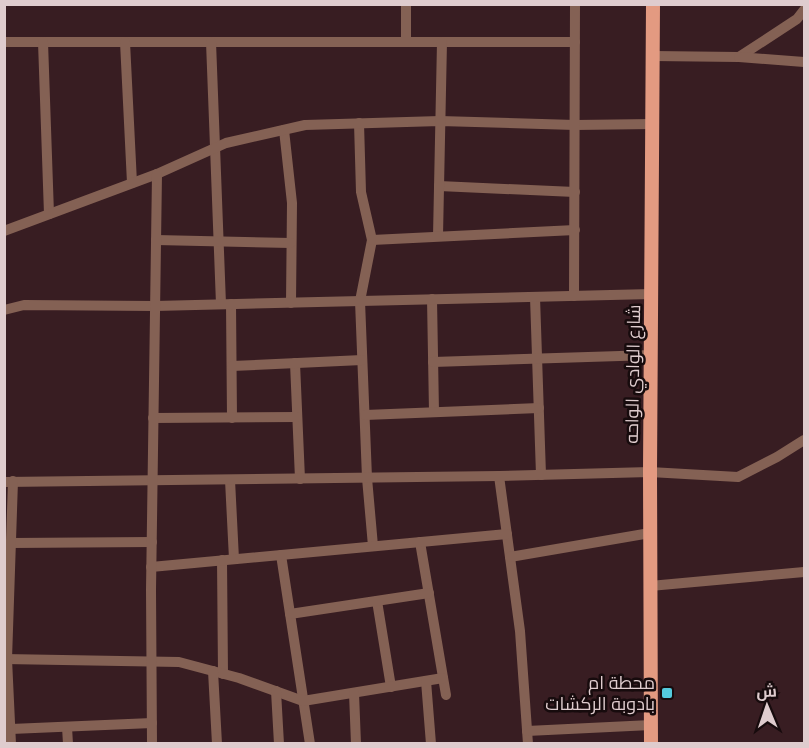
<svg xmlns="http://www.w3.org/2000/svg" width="809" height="748" font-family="'Golos Text',Cairo,sans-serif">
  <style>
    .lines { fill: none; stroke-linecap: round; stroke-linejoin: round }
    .minor { stroke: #846154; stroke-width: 10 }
    .major { stroke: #e39a81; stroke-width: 14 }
    .poi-dot { fill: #54cadd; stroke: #170b0d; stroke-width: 2 }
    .labels { text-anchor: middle; stroke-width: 5; stroke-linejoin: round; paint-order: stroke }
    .street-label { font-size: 18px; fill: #dfccce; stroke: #170b0d }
    .poi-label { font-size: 18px; fill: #dfccce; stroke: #170b0d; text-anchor: end }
  </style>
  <rect width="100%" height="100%" fill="#381d22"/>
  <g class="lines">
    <g class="minor">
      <polyline points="406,4 406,42"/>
      <polyline points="4,42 575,42"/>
      <polyline points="43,42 49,214"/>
      <polyline points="125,42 132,183"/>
      <polyline points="211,42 221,304"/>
      <polyline points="653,56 739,57 797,19 804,10"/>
      <polyline points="739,57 804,62"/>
      <polyline points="359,123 361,192 372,240 360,301 367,478 373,546"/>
      <polyline points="284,130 292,203 291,303"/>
      <polyline points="439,186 575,192"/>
      <polyline points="4,231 157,174 226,143 305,125 440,121 575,125 653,124"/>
      <polyline points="438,236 442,42"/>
      <polyline points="156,240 291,243"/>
      <polyline points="372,240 575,230"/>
      <polyline points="574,296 575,4"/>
      <polyline points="535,297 541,475"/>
      <polyline points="432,299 434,412"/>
      <polyline points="231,304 232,418"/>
      <polyline points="4,310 24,305 155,306 652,294"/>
      <polyline points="433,362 652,355"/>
      <polyline points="295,363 300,479"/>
      <polyline points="232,366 362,360"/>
      <polyline points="365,415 539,408"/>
      <polyline points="153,418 297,417"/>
      <polyline points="499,476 520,631 528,744"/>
      <polyline points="230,480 234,559"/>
      <polyline points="4,482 499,476 650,472 738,477 777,457 804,440"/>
      <polyline points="420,542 446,695"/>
      <polyline points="11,543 152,542"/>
      <polyline points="281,555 310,744"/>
      <polyline points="510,557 650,533"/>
      <polyline points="222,560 223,674"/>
      <polyline points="151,567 507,534"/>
      <polyline points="650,586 804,572"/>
      <polyline points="377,601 391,687"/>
      <polyline points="290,614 429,593"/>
      <polyline points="4,659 179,662 239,678 303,701 443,678"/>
      <polyline points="213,671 217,744"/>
      <polyline points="426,681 431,744"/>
      <polyline points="276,691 279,744"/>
      <polyline points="354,693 356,744"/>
      <polyline points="67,727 68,744"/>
      <polyline points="11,729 152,723"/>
      <polyline points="527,731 651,725"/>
      <polyline points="11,744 7,659 13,481"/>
      <polyline points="152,744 151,590 157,174"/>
    </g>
    <polyline class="major" points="651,744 650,472 653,4"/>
  </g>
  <rect class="poi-dot" x="661" y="687" width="12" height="12" rx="3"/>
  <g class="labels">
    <g class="street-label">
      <text transform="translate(633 374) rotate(-89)" y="6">شارع الوادي الواحه</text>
    </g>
    <g class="poi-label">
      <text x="655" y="689">محطة ام<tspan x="655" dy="21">بادوبة الركشات</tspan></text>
    </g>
  </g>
  <rect width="809" height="748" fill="none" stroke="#dfccce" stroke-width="12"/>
  <g transform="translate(767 706) rotate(358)" stroke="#170b0d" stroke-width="4.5" paint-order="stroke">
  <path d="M0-4.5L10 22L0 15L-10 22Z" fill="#dfccce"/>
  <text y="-9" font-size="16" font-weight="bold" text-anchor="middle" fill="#dfccce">ش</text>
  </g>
</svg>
